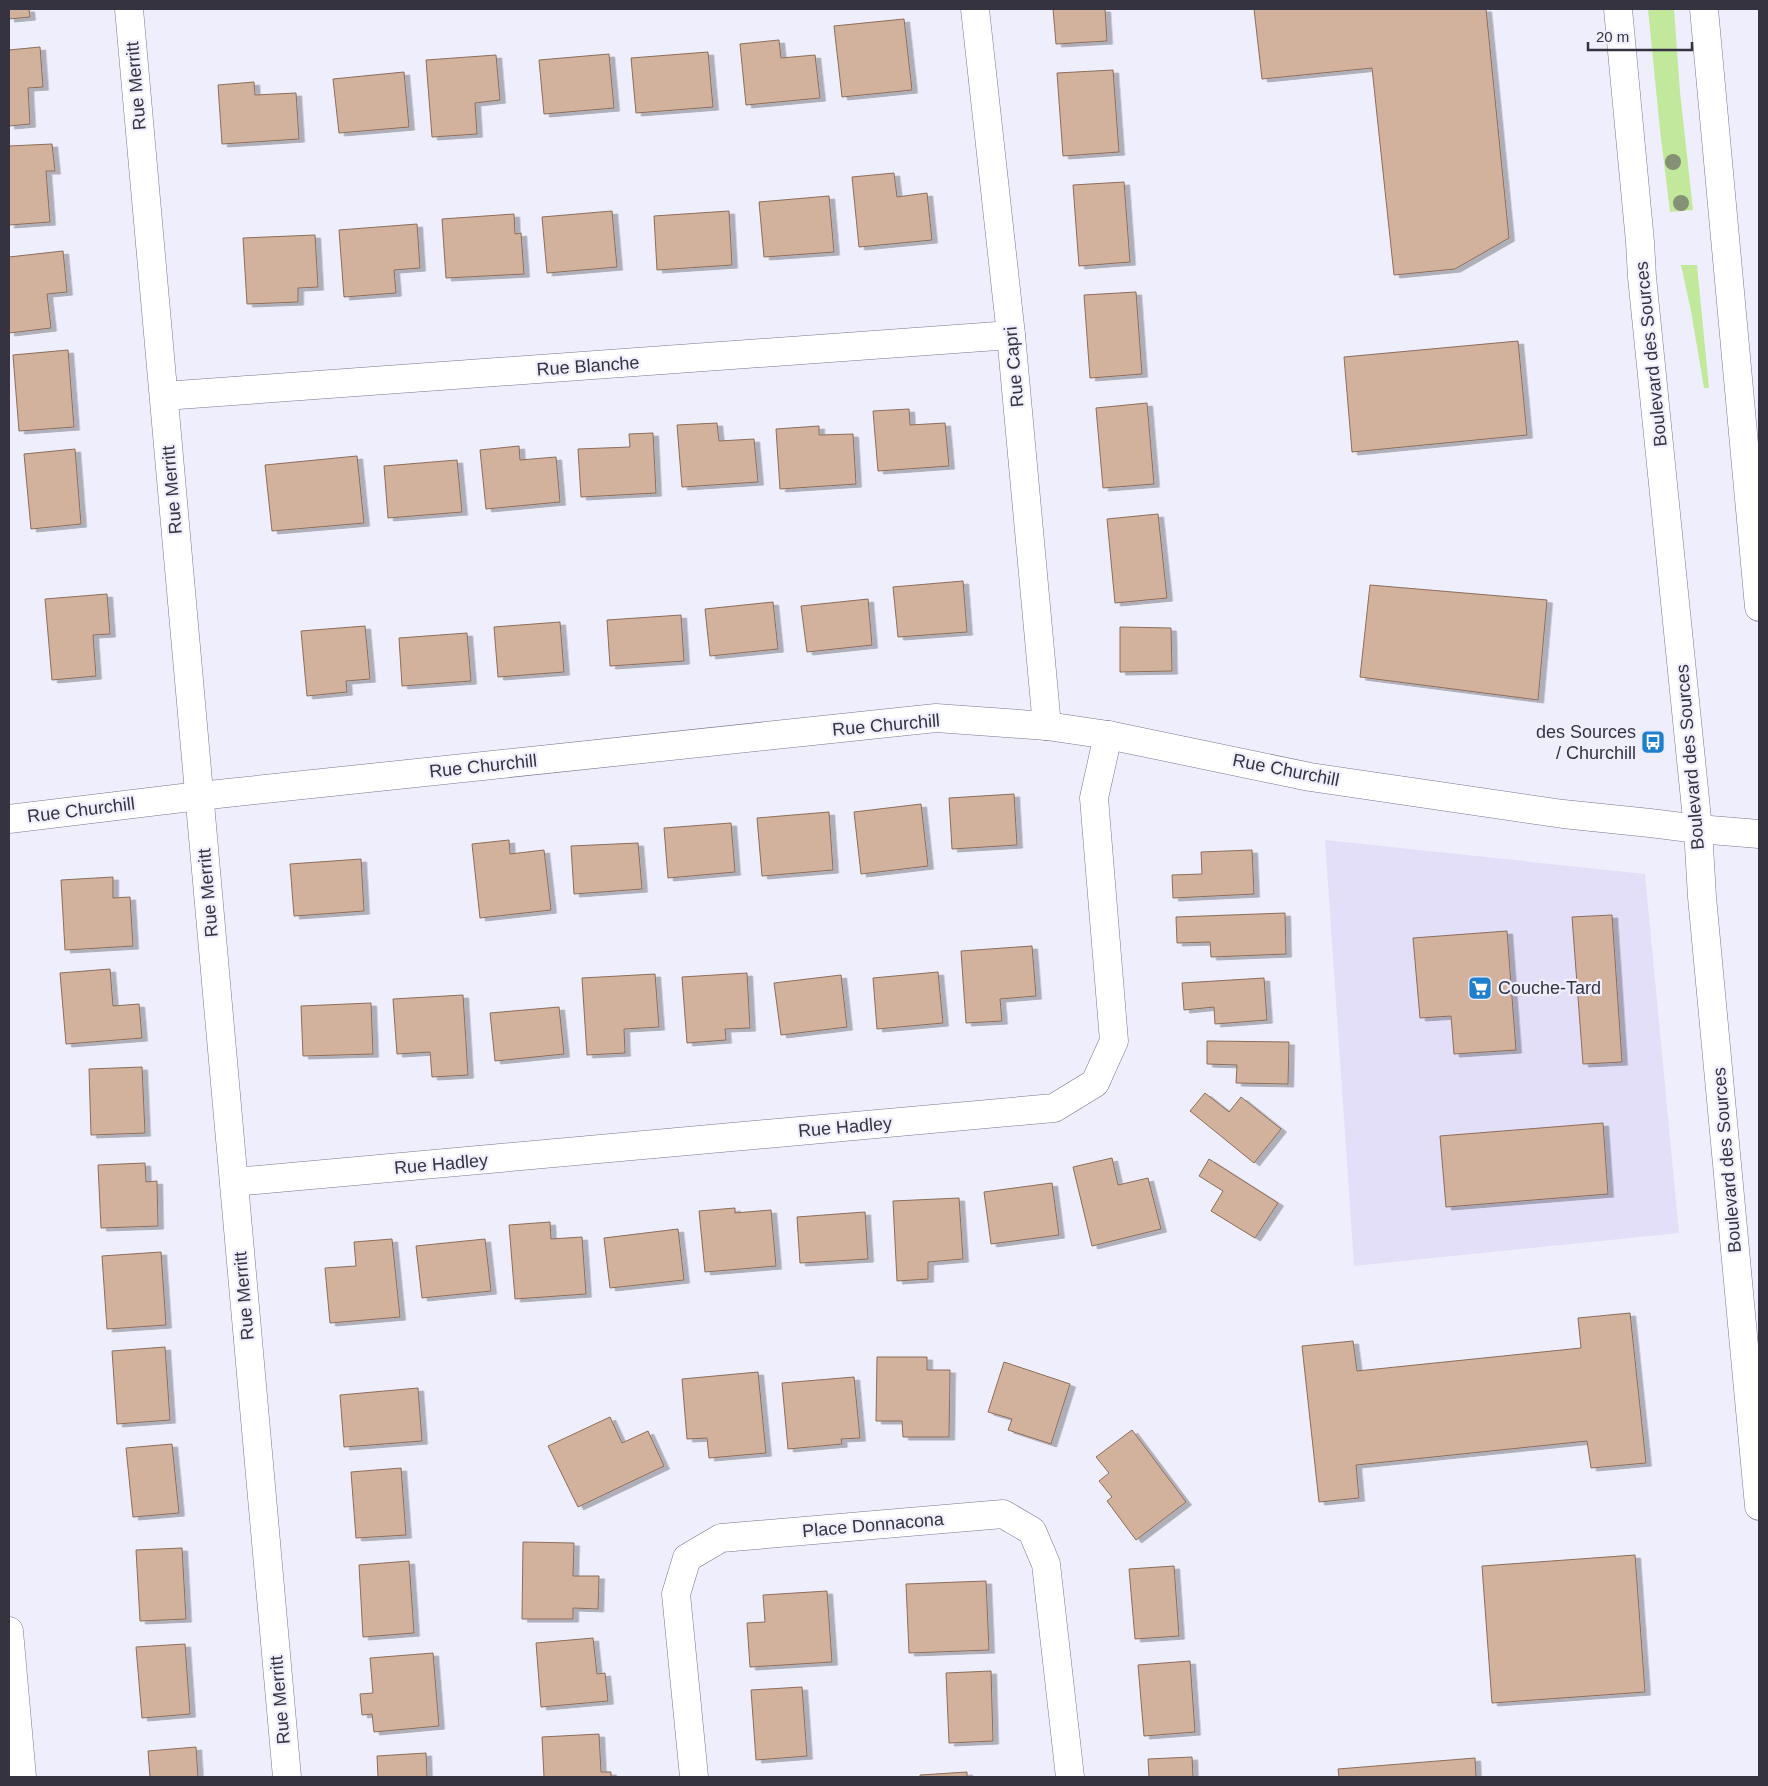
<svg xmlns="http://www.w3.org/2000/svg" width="1768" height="1786" font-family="Helvetica,sans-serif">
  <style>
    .built { fill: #e3dff9 }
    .green { fill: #c2e89b }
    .building { fill: #d2b29d; stroke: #8b6d5a; filter: url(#shadow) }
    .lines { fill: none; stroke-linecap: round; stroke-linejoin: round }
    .minor-casing { stroke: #7a7594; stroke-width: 29 }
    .tertiary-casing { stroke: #7a7594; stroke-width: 29 }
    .secondary-casing { stroke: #7a7594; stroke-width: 29 }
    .minor { stroke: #fff; stroke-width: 28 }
    .tertiary { stroke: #fff; stroke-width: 28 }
    .secondary { stroke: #fff; stroke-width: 28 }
    .tree { fill: #849175 }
    .labels { text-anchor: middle; stroke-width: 4.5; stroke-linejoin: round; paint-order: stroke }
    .street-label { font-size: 18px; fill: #353340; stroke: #efeefc }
    .poi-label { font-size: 18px; fill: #353340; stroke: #efeefc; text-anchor: end }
  </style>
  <defs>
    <filter id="shadow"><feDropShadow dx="5.5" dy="3" stdDeviation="0" flood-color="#0004"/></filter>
  </defs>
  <rect width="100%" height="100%" fill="#efeefc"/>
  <polygon class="built" points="1325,840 1645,874 1679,1233 1354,1266"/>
  <g class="green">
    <polygon points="1648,9 1674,9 1680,92 1693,210 1670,212 1660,130"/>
    <polygon points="1681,265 1697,265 1709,388 1704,388 1691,311"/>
  </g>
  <g class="building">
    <polygon points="9,9 29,9 30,17 9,19"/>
    <polygon points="1053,9 1105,9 1107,41 1056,44"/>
    <polygon points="1254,9 1486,9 1509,238 1455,269 1394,275 1372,68 1262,79"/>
    <polygon points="904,19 912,90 842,97 834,26"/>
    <polygon points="779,40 781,58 815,55 820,98 746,105 740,44"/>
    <polygon points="40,47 43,87 28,88 30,124 9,126 9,50"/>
    <polygon points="708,52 713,107 636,113 631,58"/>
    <polygon points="609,54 614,108 544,114 539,60"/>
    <polygon points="496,55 500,100 475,103 477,134 432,137 426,60"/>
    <polygon points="1113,70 1119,152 1063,156 1057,73"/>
    <polygon points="404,72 409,127 339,133 333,79"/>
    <polygon points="254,82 255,95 296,93 299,139 222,144 218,85"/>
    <polygon points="52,144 55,171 46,171 50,222 9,225 9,146"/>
    <polygon points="894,173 897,197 927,193 932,240 859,247 852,177"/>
    <polygon points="1124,182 1130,262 1079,266 1073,185"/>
    <polygon points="829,196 834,252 764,257 759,202"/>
    <polygon points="612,211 617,267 547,273 542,217"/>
    <polygon points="729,211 732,265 657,270 654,216"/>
    <polygon points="514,214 515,234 521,233 524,274 446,278 442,219"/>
    <polygon points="417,224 420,268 394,270 396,293 344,297 339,230"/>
    <polygon points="315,235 318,287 298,288 298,302 247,304 243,238"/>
    <polygon points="63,251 67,292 47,294 51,328 9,333 9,257"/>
    <polygon points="1136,292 1142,374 1090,378 1084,295"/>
    <polygon points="1518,341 1527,435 1352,452 1344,357"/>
    <polygon points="68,350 74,427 19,431 13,355"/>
    <polygon points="1147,403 1154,484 1103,488 1096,408"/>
    <polygon points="909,409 910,425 945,423 949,466 878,471 873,411"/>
    <polygon points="717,423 719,441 754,439 758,482 682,487 677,425"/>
    <polygon points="819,426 819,435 853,434 856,484 780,489 776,429"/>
    <polygon points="653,433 656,493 581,497 578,449 630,447 629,434"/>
    <polygon points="519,446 520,460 556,457 560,502 486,509 480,450"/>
    <polygon points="75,449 81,524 31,529 24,454"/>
    <polygon points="357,456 364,523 272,531 265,465"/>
    <polygon points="457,460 462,512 388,518 384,466"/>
    <polygon points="1158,514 1167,598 1115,603 1107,519"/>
    <polygon points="963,581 967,632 898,637 893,587"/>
    <polygon points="1370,585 1547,600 1538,700 1360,677"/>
    <polygon points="107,594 110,634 93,635 96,676 52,680 45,599"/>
    <polygon points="868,599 872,645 807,652 801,606"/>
    <polygon points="773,602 778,649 710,656 705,609"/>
    <polygon points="681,615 684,661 610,666 607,620"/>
    <polygon points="560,622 564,672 498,677 494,627"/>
    <polygon points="365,626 370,679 346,681 347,692 307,696 301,631"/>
    <polygon points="1120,627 1171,628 1172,671 1120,672"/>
    <polygon points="467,633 471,681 402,686 399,638"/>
    <polygon points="1014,794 1017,845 952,849 949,798"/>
    <polygon points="921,804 928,866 861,874 854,812"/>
    <polygon points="829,812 833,870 762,876 757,818"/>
    <polygon points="731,823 735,872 668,878 664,828"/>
    <polygon points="509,840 510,854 544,850 551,910 480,918 472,844"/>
    <polygon points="638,843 642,889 574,894 571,846"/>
    <polygon points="1252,850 1254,894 1173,898 1172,875 1202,874 1201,852"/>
    <polygon points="361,859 364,911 294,916 290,864"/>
    <polygon points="113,877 113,898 130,897 133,946 65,950 61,880"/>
    <polygon points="1285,913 1286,954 1211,957 1210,942 1177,943 1176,917"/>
    <polygon points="1612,915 1622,1062 1583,1064 1572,917"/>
    <polygon points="1507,931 1516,1050 1454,1054 1451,1016 1420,1018 1413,938"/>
    <polygon points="1032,946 1036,996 1000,999 1002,1021 966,1023 961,951"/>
    <polygon points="110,969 113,1006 139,1004 142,1038 66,1044 60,973"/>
    <polygon points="938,972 943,1023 877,1029 873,978"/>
    <polygon points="747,973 750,1028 725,1029 726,1040 687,1043 682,977"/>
    <polygon points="655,974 659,1027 624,1029 625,1053 587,1055 582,978"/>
    <polygon points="841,975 847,1027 781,1035 774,983"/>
    <polygon points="1264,978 1267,1020 1215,1024 1214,1007 1184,1010 1182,983"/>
    <polygon points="463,995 468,1075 432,1077 430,1052 397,1054 393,999"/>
    <polygon points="371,1003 373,1054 303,1056 301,1006"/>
    <polygon points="559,1007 564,1054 495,1061 490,1013"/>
    <polygon points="1207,1041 1289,1042 1288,1084 1236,1083 1237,1065 1207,1064"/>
    <polygon points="142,1067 145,1133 91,1135 89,1069"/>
    <polygon points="1205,1093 1229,1112 1241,1097 1281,1129 1254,1163 1190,1111"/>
    <polygon points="1603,1123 1608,1194 1446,1207 1440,1136"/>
    <polygon points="1112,1158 1118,1185 1148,1178 1161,1229 1092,1246 1073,1167"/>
    <polygon points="1209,1159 1278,1203 1255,1238 1211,1211 1223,1191 1199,1176"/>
    <polygon points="145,1163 146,1182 157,1181 158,1226 101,1228 98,1165"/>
    <polygon points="1052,1183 1059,1235 991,1244 984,1192"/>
    <polygon points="959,1198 963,1259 928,1262 928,1279 897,1281 893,1201"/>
    <polygon points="735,1208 735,1213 771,1210 776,1266 705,1272 699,1211"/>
    <polygon points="865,1212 868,1259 800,1263 797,1217"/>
    <polygon points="550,1222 551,1239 582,1237 586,1294 515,1299 509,1225"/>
    <polygon points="678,1229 684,1280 610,1288 604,1238"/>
    <polygon points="392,1239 400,1317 330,1323 325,1268 356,1266 354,1242"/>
    <polygon points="485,1239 491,1291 422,1298 416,1246"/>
    <polygon points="161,1252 166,1325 107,1329 102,1256"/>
    <polygon points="1630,1313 1646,1463 1591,1468 1587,1441 1356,1465 1359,1498 1319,1502 1302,1346 1353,1341 1357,1371 1581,1348 1578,1318"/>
    <polygon points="165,1347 170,1420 117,1424 112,1351"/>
    <polygon points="877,1357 927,1357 927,1370 950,1370 949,1437 903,1437 902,1421 876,1421"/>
    <polygon points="1004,1362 1070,1384 1051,1444 1008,1430 1012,1419 988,1412"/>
    <polygon points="758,1372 766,1453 709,1458 707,1438 687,1439 682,1379"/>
    <polygon points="854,1377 860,1438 841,1439 842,1444 788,1449 782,1383"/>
    <polygon points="418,1388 422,1441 344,1447 340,1395"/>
    <polygon points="610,1417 622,1443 648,1431 664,1466 578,1507 548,1446"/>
    <polygon points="1132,1430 1186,1502 1136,1540 1107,1501 1112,1497 1099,1481 1109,1473 1096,1457"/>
    <polygon points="172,1444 179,1513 133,1517 126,1448"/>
    <polygon points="401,1468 406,1535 356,1538 351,1472"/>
    <polygon points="523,1542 574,1543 573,1576 599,1576 598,1609 573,1608 573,1619 522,1619"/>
    <polygon points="182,1548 186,1619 140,1621 136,1550"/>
    <polygon points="1635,1555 1645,1692 1492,1703 1482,1566"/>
    <polygon points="409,1561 414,1633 363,1637 359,1565"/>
    <polygon points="1174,1566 1179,1636 1135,1639 1129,1569"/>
    <polygon points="986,1581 989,1650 909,1653 906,1584"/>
    <polygon points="827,1591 832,1662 750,1667 747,1623 765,1622 763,1595"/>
    <polygon points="593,1638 597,1674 605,1673 608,1701 541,1707 536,1643"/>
    <polygon points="185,1644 190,1714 142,1718 136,1647"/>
    <polygon points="433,1653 439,1726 374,1732 372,1714 362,1715 360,1694 373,1693 370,1658"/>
    <polygon points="1190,1661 1195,1732 1144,1736 1138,1665"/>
    <polygon points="991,1671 993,1741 949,1743 946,1673"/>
    <polygon points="802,1687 807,1756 756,1760 751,1690"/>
    <polygon points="599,1734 601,1772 611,1772 611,1777 544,1777 542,1737"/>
    <polygon points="196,1747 198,1777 150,1777 148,1751"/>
    <polygon points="426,1753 427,1777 378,1777 377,1756"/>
    <polygon points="1192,1757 1193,1777 1149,1777 1148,1759"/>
    <polygon points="1475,1758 1476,1777 1339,1777 1338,1769"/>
    <polygon points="967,1772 967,1777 920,1777 920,1775"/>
  </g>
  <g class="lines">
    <g class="minor-casing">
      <g id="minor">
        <polyline points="129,9 287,1777"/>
        <polyline points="975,9 1011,335 1047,726"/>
        <polyline points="164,396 1011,335"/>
        <polyline points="9,819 199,796 936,718 1047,726 1108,735 1310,777 1563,814 1650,823 1698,829 1759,834"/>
        <polyline points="234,1182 1054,1108 1095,1083 1114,1041 1094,798 1108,735"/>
        <polyline points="694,1777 676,1594 687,1558 721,1538 1003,1514 1032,1531 1046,1564 1070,1777"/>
      </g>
    </g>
    <g class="tertiary-casing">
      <polyline id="tertiary" points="9,1631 22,1777"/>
    </g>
    <g class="secondary-casing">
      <g id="secondary">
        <polyline points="1618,9 1640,242 1642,277 1698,829 1702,897 1759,1506"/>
        <polyline points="1704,9 1759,607"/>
      </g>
    </g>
    <use href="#minor" class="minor"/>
    <use href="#tertiary" class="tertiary"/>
    <use href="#secondary" class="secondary"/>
  </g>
  <g class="tree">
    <circle cx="1673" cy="162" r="8"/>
    <circle cx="1681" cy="203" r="8"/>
  </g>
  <defs>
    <g id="bus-square" transform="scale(1.25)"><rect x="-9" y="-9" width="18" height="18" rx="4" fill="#1e80cc" stroke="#efeefc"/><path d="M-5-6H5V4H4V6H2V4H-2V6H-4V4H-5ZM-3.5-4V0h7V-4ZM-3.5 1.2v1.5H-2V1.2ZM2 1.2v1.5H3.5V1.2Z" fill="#fff"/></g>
    <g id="supermarket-square" transform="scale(1.25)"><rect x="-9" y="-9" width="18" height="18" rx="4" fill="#1e80cc" stroke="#efeefc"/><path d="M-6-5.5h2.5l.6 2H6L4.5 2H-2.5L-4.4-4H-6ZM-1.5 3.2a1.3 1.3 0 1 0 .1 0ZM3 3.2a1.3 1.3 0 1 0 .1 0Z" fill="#fff"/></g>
  </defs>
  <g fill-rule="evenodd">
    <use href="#bus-square" x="1653" y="742"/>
    <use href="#supermarket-square" x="1480" y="988"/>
  </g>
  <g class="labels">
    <g class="street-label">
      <text transform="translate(136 86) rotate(-95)" y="6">Rue Merritt</text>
      <text transform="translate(1651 354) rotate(-96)" y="6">Boulevard des Sources</text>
      <text transform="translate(588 366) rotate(-4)" y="6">Rue Blanche</text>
      <text transform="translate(1014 367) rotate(-95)" y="6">Rue Capri</text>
      <text transform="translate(172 490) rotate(-95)" y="6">Rue Merritt</text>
      <text transform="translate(886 725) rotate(-5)" y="6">Rue Churchill</text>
      <text transform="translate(1690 757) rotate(-95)" y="6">Boulevard des Sources</text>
      <text transform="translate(483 766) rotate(-6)" y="6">Rue Churchill</text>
      <text transform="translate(1286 770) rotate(11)" y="6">Rue Churchill</text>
      <text transform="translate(81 810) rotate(-7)" y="6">Rue Churchill</text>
      <text transform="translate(208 893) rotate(-95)" y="6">Rue Merritt</text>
      <text transform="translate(845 1127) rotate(-5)" y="6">Rue Hadley</text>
      <text transform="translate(1727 1160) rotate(-95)" y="6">Boulevard des Sources</text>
      <text transform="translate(441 1164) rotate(-5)" y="6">Rue Hadley</text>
      <text transform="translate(244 1296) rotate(-95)" y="6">Rue Merritt</text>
      <text transform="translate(873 1525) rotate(-5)" y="6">Place Donnacona</text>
      <text transform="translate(280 1700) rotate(-95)" y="6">Rue Merritt</text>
    </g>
    <g class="poi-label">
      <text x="1636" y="738">des Sources<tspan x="1636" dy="21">/ Churchill</tspan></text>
      <text x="1498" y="994" text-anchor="start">Couche-Tard</text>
    </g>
  </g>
  <rect width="1768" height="1786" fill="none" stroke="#353340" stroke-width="20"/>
  <path d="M1588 42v8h104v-8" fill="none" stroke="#353340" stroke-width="2.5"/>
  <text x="1596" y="42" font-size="15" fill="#353340" stroke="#efeefc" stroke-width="4" paint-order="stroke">20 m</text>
</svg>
